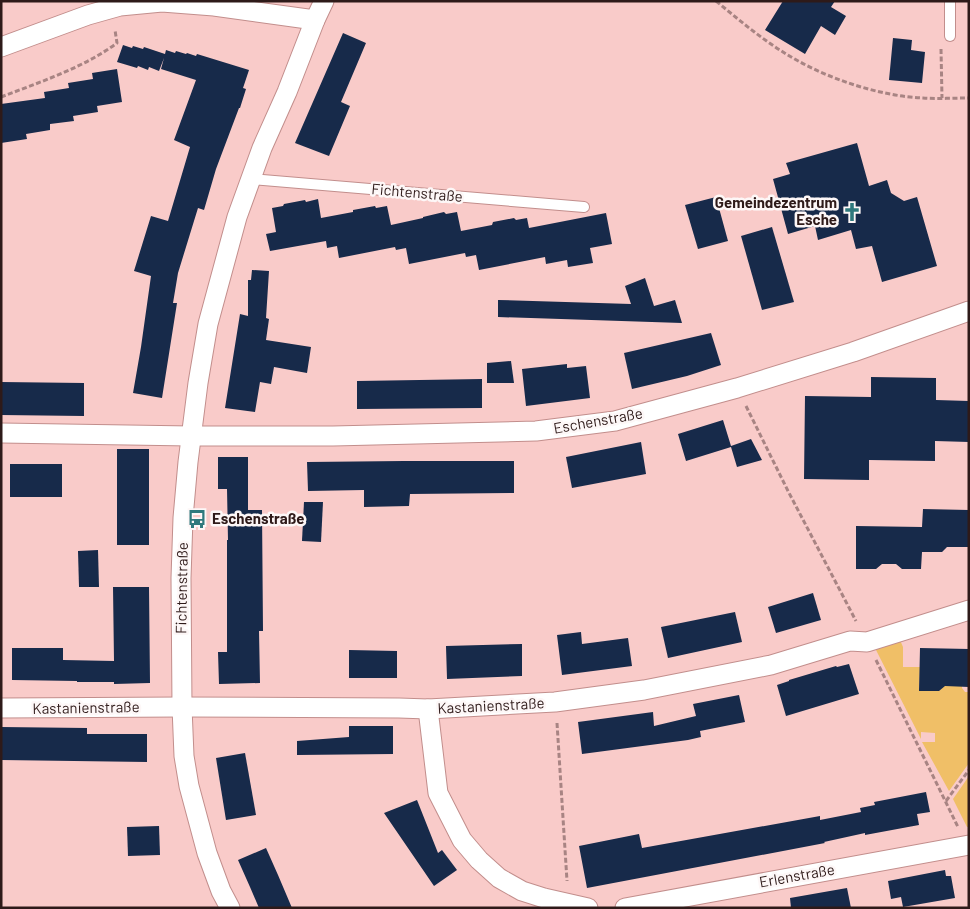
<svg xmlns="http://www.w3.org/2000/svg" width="970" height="909" font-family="Barlow,sans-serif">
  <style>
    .green { fill: #f0bf67 }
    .building { fill: #172a4a }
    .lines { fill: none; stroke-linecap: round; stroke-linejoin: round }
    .service-casing { stroke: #c28e8c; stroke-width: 12 }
    .minor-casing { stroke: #c28e8c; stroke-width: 21 }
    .path { stroke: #a88483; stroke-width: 3; stroke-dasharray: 5 2.5; stroke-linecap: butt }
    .service { stroke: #fff; stroke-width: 10 }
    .minor { stroke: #fff; stroke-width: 19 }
    .labels { text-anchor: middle; stroke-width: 5; stroke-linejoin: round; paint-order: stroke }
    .street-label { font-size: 15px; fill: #2e1a19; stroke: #fdf7f7 }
    .poi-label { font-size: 15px; font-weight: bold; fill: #2e1a19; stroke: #fdf7f7; text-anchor: end }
  </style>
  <rect width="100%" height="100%" fill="#f9cbc9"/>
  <g class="green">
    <polygon points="900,640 903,647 903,667 920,667 919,691 939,691 942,688 943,686 962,686 962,688 965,692 969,692 969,763 949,791 922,742 935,742 935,733 921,732 921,739 875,648"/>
    <polygon points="969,776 969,827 967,827 953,799"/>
  </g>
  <g class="building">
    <polygon points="783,1 835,1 831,7 846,16 835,35 821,26 805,54 765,30"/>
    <polygon points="343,33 366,43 341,102 350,106 329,156 295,143"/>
    <polygon points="893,38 912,40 911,50 925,52 922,83 889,80"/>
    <polygon points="123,45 132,48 133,46 143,49 144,47 165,54 166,50 175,53 176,51 186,54 187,53 196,56 197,54 249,70 243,88 246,89 240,108 239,108 216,169 204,210 198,208 178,273 173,303 177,303 162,398 133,393 141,347 151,276 134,271 151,216 168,221 190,147 174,140 196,80 161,69 164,58 159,71 149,67 148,70 138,66 137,68 117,62"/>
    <polygon points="117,69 122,102 97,106 98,112 73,116 74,121 50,124 50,130 26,134 27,139 1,143 1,104 45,98 44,92 69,88 68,83 93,79 92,73"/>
    <polygon points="857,143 869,186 887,180 891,193 904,201 917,197 937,266 882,282 872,246 856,249 851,230 818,240 815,226 788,234 773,179 790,174 786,163"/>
    <polygon points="716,197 728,241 698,249 685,205"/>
    <polygon points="318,199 321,218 353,212 353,210 375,206 376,208 387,206 391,225 423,218 423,217 444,212 446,214 457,212 461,231 492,225 493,222 514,218 516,220 527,218 529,228 606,213 612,244 590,248 593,263 568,267 567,260 546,264 545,257 479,270 476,255 466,257 465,253 409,264 406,248 396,250 395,247 339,258 337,246 327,248 326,241 270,251 266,234 276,232 272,208 283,206 284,204 305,200 306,202"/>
    <polygon points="772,227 794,302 762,310 741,236"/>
    <polygon points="252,270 269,271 266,318 269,319 266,340 311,347 307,373 274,367 271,384 260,382 255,412 225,408 240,314 248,316 248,280 251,280"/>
    <polygon points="645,278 654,306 675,300 682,323 498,317 498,300 631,304 625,286"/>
    <polygon points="711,333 721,365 687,376 632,389 624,353"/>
    <polygon points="511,361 514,383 487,383 487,363"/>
    <polygon points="567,364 567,368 586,366 590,398 526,406 522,369"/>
    <polygon points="871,377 936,378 936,400 969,401 969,442 935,441 935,461 869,460 869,480 804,479 805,396 871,397"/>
    <polygon points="482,379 482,408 357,409 357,381"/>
    <polygon points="1,382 84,383 84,416 1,415"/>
    <polygon points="723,420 731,446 751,439 762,460 737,467 731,447 686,461 678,434"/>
    <polygon points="641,442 646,474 572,488 566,457"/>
    <rect x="117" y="449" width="32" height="96"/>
    <polygon points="218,457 248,457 248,510 262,510 263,631 259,631 260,683 219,684 218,652 227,652 227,540 228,540 227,489 218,489"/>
    <polygon points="404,461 514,461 514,493 410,494 409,506 364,507 364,490 308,491 307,462"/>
    <rect x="10" y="464" width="52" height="33"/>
    <polygon points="304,502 323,502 321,542 302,541"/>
    <polygon points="923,509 969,510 969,547 947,547 942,552 922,552 921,569 902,569 896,564 882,564 876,569 856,569 856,526 922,527"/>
    <polygon points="98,550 99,587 79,587 78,551"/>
    <polygon points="113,587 149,587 150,683 114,684 114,682 77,682 77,681 12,680 12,648 63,648 63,660 114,661"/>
    <polygon points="813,593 821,620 776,633 768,607"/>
    <polygon points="735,612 742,642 668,658 661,627"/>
    <polygon points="581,632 582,644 628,638 632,666 562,675 557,635"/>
    <polygon points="522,644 522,676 447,679 446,646"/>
    <polygon points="920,648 969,649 969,687 945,686 939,691 919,691"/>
    <polygon points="349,650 397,651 397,678 349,678"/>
    <polygon points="849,664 859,694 786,716 777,685 789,681 789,680 836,666 837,667"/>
    <polygon points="739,695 745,722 700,731 701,737 688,740 582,754 578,722 653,712 654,726 696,716 693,704"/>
    <polygon points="349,726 393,726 393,754 297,755 297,741 349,737"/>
    <polygon points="1,727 87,728 87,734 147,734 147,762 1,760"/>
    <polygon points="245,753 256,815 226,820 216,758"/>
    <polygon points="926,792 930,812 917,814 919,825 865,835 865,833 824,842 825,843 587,888 579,846 639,834 642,848 820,816 820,820 861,812 860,808 875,805 874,802"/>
    <polygon points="417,800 438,853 442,850 457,870 434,886 384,813"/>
    <polygon points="159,826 160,855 128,856 127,827"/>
    <polygon points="266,848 278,875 292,908 259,908 250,887 238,860"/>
    <polygon points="945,870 946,876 951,876 955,898 903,907 901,897 891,899 888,881"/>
    <polygon points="847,888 851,908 791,908 790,898"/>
  </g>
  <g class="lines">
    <g class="service-casing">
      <g id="service">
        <polyline points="950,1 950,36"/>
        <polyline points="250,179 584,207"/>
      </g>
    </g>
    <g class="minor-casing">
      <g id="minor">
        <polyline points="1,47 88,15 120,6 162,2 214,6 315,20"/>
        <polyline points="1,433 191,436 333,436 536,431 615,421 737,388 853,352 969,311"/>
        <polyline points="1,708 182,707 399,708 428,709 555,702 644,690 771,665 850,641 867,642 969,610"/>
        <polyline points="428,709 438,793 462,840 479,860 499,878 522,891 544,898 588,908"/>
        <polyline points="230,908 221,891 207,853 189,786 184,756 182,707 181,578 183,518 188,462 198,383 208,324 237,217 262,148 287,92 315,20 324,1"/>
        <polyline points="625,908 969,845"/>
      </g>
    </g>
    <g class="path">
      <path d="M716,1c22,18 43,36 67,51 39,25 94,44 140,46 15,1 31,0 46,0"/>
      <polyline points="941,49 942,98"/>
      <path d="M1,97c39,-15 82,-29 116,-54l-2,-13"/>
      <polyline points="746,406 788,491 856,621"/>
      <polyline points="876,660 958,827"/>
      <polyline points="557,723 567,881"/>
      <polyline points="946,801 969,770"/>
    </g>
    <use href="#service" class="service"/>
    <use href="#minor" class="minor"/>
  </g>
  <defs>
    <g id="church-bare" transform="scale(1.5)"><path d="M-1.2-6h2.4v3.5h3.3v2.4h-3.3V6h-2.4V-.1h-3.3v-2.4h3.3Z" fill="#2f797d" stroke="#fdf7f7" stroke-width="2.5" paint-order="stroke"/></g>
    <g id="bus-bare" transform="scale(1.5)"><path d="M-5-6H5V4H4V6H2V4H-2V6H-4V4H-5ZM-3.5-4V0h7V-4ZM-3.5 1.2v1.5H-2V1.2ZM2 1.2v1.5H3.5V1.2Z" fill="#2f797d" stroke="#fdf7f7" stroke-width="2.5" paint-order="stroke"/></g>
  </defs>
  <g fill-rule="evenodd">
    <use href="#church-bare" x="852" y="212"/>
    <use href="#bus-bare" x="197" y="519"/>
  </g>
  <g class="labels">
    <g class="street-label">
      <text transform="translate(417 193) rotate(5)" y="5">Fichtenstraße</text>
      <text transform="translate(598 421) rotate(-10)" y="5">Eschenstraße</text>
      <text transform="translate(182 588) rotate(-89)" y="5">Fichtenstraße</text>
      <text transform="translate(491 706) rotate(-3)" y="5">Kastanienstraße</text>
      <text transform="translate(86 708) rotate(-1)" y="5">Kastanienstraße</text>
      <text transform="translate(797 876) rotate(-10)" y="5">Erlenstraße</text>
    </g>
    <g class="poi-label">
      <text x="837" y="208">Gemeindezentrum<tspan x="837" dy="17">Esche</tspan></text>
      <text x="212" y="524" text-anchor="start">Eschenstraße</text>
    </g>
  </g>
  <rect width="970" height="909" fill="none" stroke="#2e1a19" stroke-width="5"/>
</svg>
